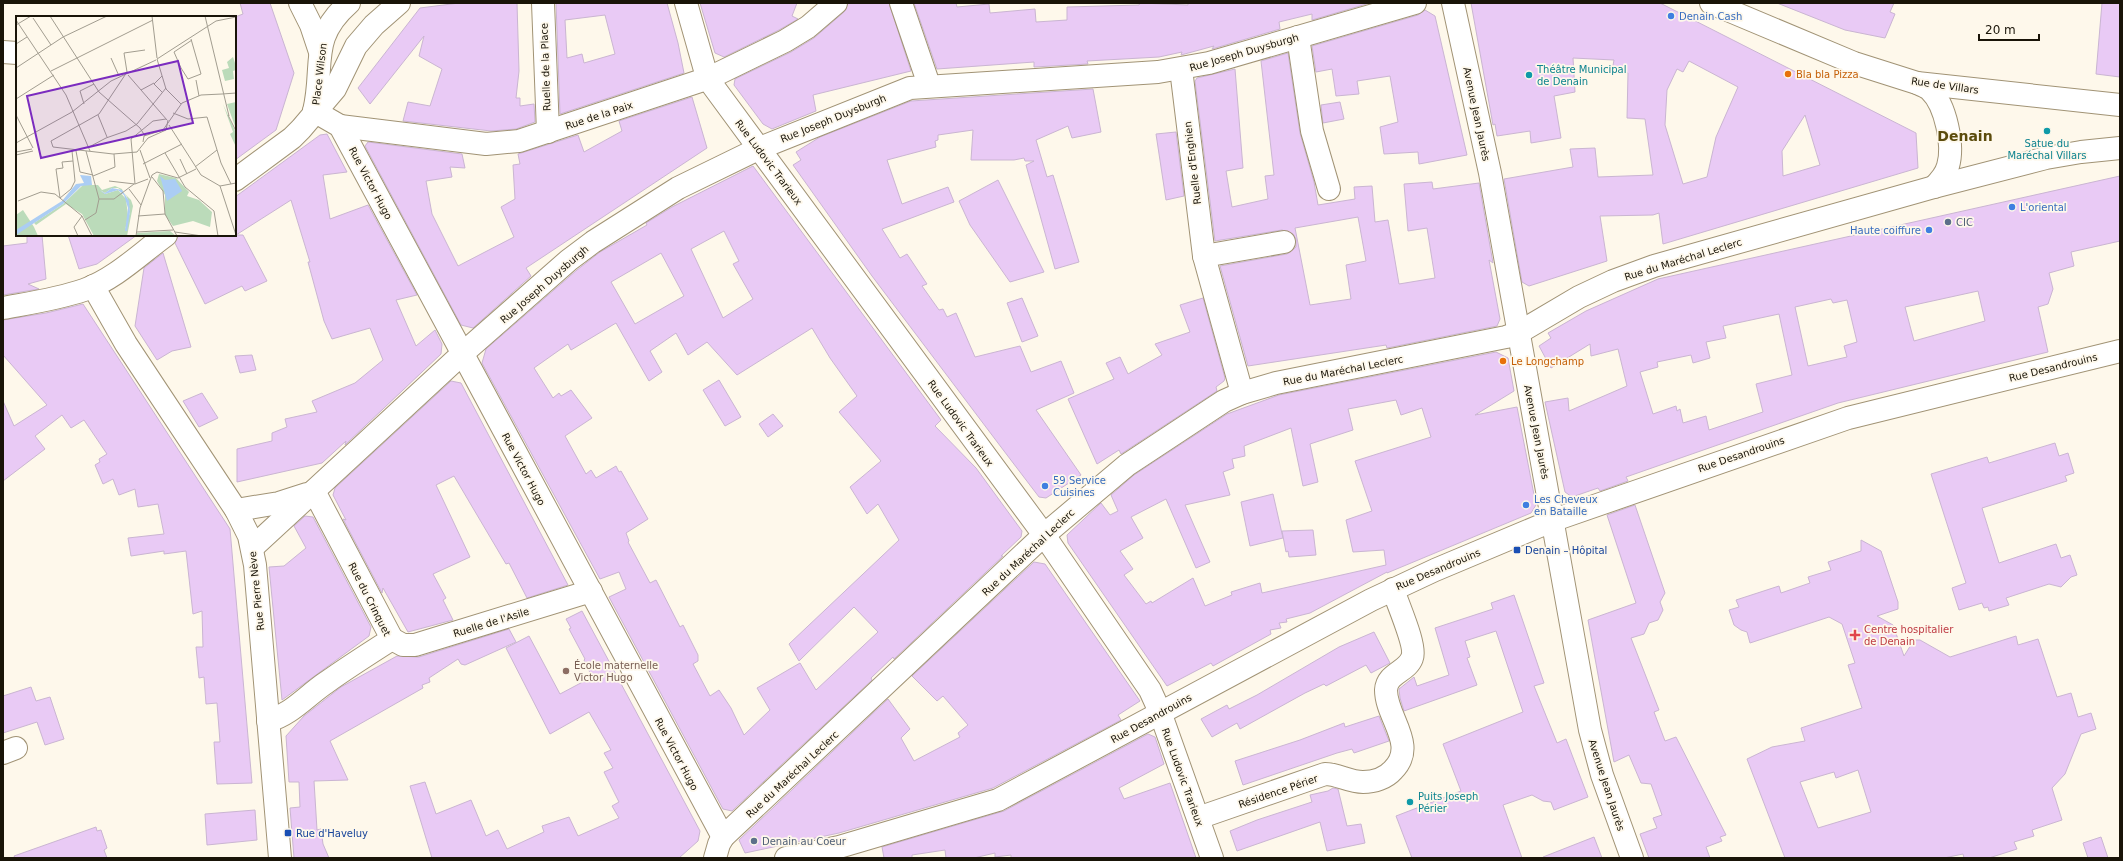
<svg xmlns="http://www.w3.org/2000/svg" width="2123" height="861" font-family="'DejaVu Sans',sans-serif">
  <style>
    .building { fill: #e9caf5; stroke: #cab5d2; fill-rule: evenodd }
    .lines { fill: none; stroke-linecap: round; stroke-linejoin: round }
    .minor-casing { stroke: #a19375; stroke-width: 24 }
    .minor { stroke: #fff; stroke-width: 22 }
    .shop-dot { fill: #3f7fe0; stroke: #fef8eb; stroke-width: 1.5 }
    .food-dot { fill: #e8710a; stroke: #fef8eb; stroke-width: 1.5 }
    .culture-dot { fill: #0f9aa8; stroke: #fef8eb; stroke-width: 1.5 }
    .service-dot { fill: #5c6f8a; stroke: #fef8eb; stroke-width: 1.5 }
    .transit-dot { fill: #1a4fb4; stroke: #fef8eb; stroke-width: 1.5 }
    .health-dot { fill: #e0444e; stroke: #fef8eb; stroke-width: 1.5 }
    .education-dot { fill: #8d6e63; stroke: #fef8eb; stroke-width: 1.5 }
    .labels { text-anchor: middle; stroke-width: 3.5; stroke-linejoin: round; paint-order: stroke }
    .shop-label { font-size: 10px; fill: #366cbe; stroke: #fef8eb; text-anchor: start }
    .street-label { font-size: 10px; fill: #191408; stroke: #fef8eb }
    .culture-label { font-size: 10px; fill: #0d838f; stroke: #fef8eb; text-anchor: start }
    .food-label { font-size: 10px; fill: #c56008; stroke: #fef8eb; text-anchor: start }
    .service-label { font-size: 10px; fill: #4e5e75; stroke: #fef8eb; text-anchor: start }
    .transit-label { font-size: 10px; fill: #164399; stroke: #fef8eb; text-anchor: start }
    .health-label { font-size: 10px; fill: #be3a42; stroke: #fef8eb; text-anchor: start }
    .education-label { font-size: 10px; fill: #785e54; stroke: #fef8eb; text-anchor: start }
    .district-label { font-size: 14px; font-weight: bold; fill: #5b4b0b; stroke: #fef8eb }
    .inset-road { fill: none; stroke: #a29d90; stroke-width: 1 }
    .view { fill: #7b2cbf; fill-opacity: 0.15; stroke: #7b2cbf; stroke-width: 2 }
    .inset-edge { fill: none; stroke: #191408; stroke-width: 2 }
  </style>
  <rect width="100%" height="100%" fill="#fef8eb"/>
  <g class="building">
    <polygon points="240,3 270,3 294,73 276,130 235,160 235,17 243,14"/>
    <polygon points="459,3 517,3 519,71 516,98 520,98 520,106 534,104 535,122 516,129 491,131 403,121 408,102 430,106 442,69 419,56 424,36 370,104 358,88 420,8"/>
    <path d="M556,3h111l11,40 6,30 -124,41zM605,15l10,39 -31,9 -2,-9 -15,4 -2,-38z"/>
    <polygon points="700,3 797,3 792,16 798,19 779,30 724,57 715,53"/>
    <polygon points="848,3 889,3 911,71 813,95 816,111 772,129 763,124 734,85 735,79 791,52 814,38 844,12"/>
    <polygon points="914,3 956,3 957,7 989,4 990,13 1035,9 1036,22 1067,20 1067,7 1139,5 1140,3 1188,5 1188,3 1370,3 1312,20 1312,14 1279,22 1280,29 1212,49 1214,46 1181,55 1182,52 1159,57 1087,61 1088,64 1034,67 1034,62 937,69"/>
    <path d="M1471,3h189l256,130 2,35 -255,76 -4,-31 -6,2 -53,1 7,45 -78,25 -7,-4 -18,-103 69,-12 -3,-18 25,-1 3,29 55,-2 -8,-56 -18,-1 1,-45 -16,-2 2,-11 -41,-2 2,34 -21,4 7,42 -30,5 -1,-12 -33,5 -2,-12 -2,1zM1689,61l49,26 -22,50 -9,40 -24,7 -18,-59 2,-35 10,-21 6,3zM1805,115l15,50 -37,11 -1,-25z"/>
    <polygon points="1777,3 1894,3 1890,12 1895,14 1885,38 1845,30"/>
    <polygon points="2102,3 2120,3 2120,77 2096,74"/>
    <polygon points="1425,10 1435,16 1467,155 1419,164 1418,152 1384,154 1380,127 1398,122 1390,76 1357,81 1359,94 1336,96 1332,69 1316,72 1312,46 1418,15"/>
    <path d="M1288,53l12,80 14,49 4,23 37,-6 -1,-12 18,-1 3,36 13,-2 11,64 36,-6 -8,-50 -19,3 -4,-47 28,-2 1,7 46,-6 14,80 -4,-3 11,59 -3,7 -110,22 -1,-3 -138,21 -28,-100 67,-12 9,-7v-8l-3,-5 -11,-4 -67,11 -20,-160 2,-3 38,-9 8,99 -17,3 6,36 36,-8 -3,-23 9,-1 -13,-114zM1358,217l8,44 -20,4 5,34 -41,6 -15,-77z"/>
    <polygon points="1093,89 1101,132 1072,138 1068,126 1036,140 1047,177 1053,175 1079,262 1055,269 1026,165 1034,161 1025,161 1024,158 1014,160 971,160 973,130 938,135 938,140 935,141 936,147 887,160 902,204 948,187 954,202 882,229 900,258 907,254 927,284 922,286 939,310 943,309 947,317 956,313 975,357 1020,346 1031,372 1061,361 1074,393 1036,410 1081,475 1046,498 1039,497 1004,451 872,276 793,165 801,160 796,152 820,137 911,101"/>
    <polygon points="692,97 707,148 526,268 531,276 473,328 461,325 365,146 368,142 462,154 465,168 450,167 452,177 426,181 432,214 458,266 514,237 501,207 515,199 513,165 520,164 518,154 578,135 584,152 622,131 619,121"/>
    <polygon points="1340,102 1344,119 1323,123 1321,105"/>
    <polygon points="1176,132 1184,196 1166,200 1156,134"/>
    <polygon points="327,134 347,172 323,175 330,219 368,205 417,295 396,300 416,346 435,330 442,344 441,354 345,445 346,441 322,463 237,482 237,449 272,441 272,433 287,427 285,419 317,412 312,401 355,383 383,360 370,328 332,339 324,321 308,262 310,262 291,200 236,235 243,235 267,281 245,291 242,286 205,304 175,243 178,235 235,235 235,197 320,135"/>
    <path d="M753,166l188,254 -6,6 41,42 46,63 -1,6 -20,19h2l-109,103 -1,-2 -22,21 1,2 -140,131 -9,-2 -114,-212 17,-8 -7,-17 -19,7 -118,-216 4,-14 91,-79 23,-18 47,-27 -1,-2 26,-16zM724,231l15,30 -6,3 20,35 -30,19 -32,-69zM661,253l23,43 -49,28 -24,-42zM616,323l33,58 13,-9 -12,-21 26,-18 12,22 19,-13 30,33 75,-47 18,30 27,38 -18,16 42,49 -31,26 17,27 11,-10 21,36 -110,104 10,17 55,-54 24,25 -62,58 -16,-27 -43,25 13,22 -26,25 -13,-27 -12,-18 -9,6 -17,-32 5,-3v-6l-15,-30 -3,2 -24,-47 -6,3 -22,-41 1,-1 -3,-8 22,-14 -27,-48 -2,1 -3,-6 -20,12 -5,-8 -5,4 -21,-38 27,-18 -21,-28 -10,6 -2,-3 -6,5 -19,-30 34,-24 3,6z"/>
    <path d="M2120,176v65l-49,11 3,14 -25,7 4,16 -5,15 -10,3 10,45 -210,51 -212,74 2,4 -28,10 -2,-3 -26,9 -7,-5 -20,-90 23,-4 1,13 58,-25 -9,-37 -27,7 -1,-12 -39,24 -12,-22 12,-8 -3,-5 38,-22 72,-32zM1978,291l7,30 -71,20 -9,-34zM1831,299l2,4 14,-3 10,42 -13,4 3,11 -39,9 -13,-59zM1779,314l13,61 -36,9 7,28 -54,18 -3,-14 -23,7 -3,-14 -3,2 -1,-5 -23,8 -13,-42 18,-5 -1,-5 34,-7 2,8 17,-5 -4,-16 20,-4 -3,-12z"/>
    <polygon points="998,180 1044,272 1010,282 970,225 959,201"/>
    <polygon points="27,235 42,235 46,279 28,284 39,289 3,295 3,246 27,243"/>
    <polygon points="68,235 137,235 97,264 79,269"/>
    <polygon points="163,253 191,347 172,351 157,360 135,326 144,268"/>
    <polygon points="1022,298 1038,336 1022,342 1007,303"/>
    <polygon points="1203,298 1225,378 1224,381 1216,387 1217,391 1121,454 1119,450 1097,464 1068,399 1114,379 1106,363 1120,357 1128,374 1162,355 1155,344 1190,332 1180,305"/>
    <polygon points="83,304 230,529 252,783 217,784 214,742 220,742 217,703 206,704 204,677 199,678 196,647 203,647 202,611 193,614 186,551 164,554 164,551 131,556 128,538 164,534 158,504 138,507 135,489 119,495 113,479 103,484 95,465 100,462 99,459 107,454 84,420 71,428 62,415 35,436 45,449 3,481 3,401 14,426 47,405 3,355 3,320 46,313"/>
    <path d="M1496,352l12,6 6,33 -39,24 42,-8 19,98 -5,8 -144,60v-1l-77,41 -24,6 1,3 -8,1 2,5 -11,2 1,4 -58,32 -2,-3 -44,23 -99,-143 -1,-8 34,-32 9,12 8,-4 -7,-16 23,-20 93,-61 52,-19zM1396,400l5,15 21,-7 9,29 -76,24 17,50 -26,9 7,32 31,-2 2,15 -124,28 -2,-10 -29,9 1,3 -27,11 -12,-28 -41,25 -1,-2 -5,3 -22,-29 9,-6 -13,-18 23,-13 -12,-21 35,-18 30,69 14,-6 -25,-57 45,-10 -7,-23 11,-4 -2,-9 13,-3 -1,-10 47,-18 12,58 15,-4 -8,-38 43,-14 -5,-21z"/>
    <polygon points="252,355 256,370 240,373 235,356"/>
    <polygon points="719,380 741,417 725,426 703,390"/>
    <polygon points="451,381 461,383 568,585 527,598 509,563 506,564 454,476 436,485 470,557 433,574 446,598 443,600 453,620 408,632 383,588 382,593 343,519 346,520 333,495 335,488"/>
    <polygon points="202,393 218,418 199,427 183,401"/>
    <polygon points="773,414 783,426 768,437 759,424"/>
    <polygon points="2055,443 2059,456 2068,453 2074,473 2065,476 2067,481 1982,508 1999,563 2056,544 2061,558 2070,555 2077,575 2071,577 2061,587 2049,584 2006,598 2009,605 1989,611 1988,607 1984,608 1982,603 1959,610 1952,588 1966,583 1931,474 1987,457 1989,463"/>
    <polygon points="1273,494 1283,538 1250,546 1241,502"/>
    <polygon points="1635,505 1665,593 1660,602 1663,610 1658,620 1649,623 1644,634 1631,638 1659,710 1654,712 1665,741 1676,737 1726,835 1720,837 1722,841 1706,847 1710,858 1649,858 1640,834 1657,828 1653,818 1662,815 1651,784 1641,783 1629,755 1614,762 1588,620 1636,603 1607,515"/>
    <polygon points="305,516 313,517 371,627 369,636 282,700 269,567 284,566 306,548 294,526"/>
    <polygon points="1313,530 1316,555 1289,557 1288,551 1286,552 1282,531"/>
    <path d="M1861,540l20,11 17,51v7l-21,7 16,9 11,31 10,-16h6l30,17 66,-21 2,9 20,-6 19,58 14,-4 7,24 13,-4 5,16 -15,5 -16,40 -13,14 10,32 -30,10 2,6 -20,6 3,7 -28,9h-25l-1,-4 -19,4h-159l-38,-99 25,-12 33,-6 -4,-13 61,-20 -14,-43 7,-2 -13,-39 -13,-7 -79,26 -3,-11 -6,-2 -7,-5 -5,-15 10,-3 -3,-7 43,-14 2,7 29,-10 -2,-6 23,-7 -3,-8 33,-11zM1858,770l13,42 -53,16 -18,-46 34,-10 2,6z"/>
    <polygon points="1034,562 1045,564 1140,701 1118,715 1121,720 993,788 839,833 745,853 739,840 888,699 910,729 901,738 914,761 960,737 958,733 968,725 943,696 937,701 912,676"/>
    <polygon points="1514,595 1544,683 1534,686 1557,743 1566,739 1588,797 1554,810 1551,802 1543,801 1532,795 1503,805 1522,858 1412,858 1396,816 1461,791 1443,744 1523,712 1496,631 1465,641 1470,657 1467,658 1477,685 1404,711 1400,698 1399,689 1414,677 1417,686 1449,675 1435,628 1493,609 1491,603"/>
    <polygon points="582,611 700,831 698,841 679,858 432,858 410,786 425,782 436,814 471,800 486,836 498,830 507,849 544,832 542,826 569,817 578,836 619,818 612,806 619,802 604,772 613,768 604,753 611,750 589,712 550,734 506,648 529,636 560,694 592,677 584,660 585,659 569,629 571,628 566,619"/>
    <polygon points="509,629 516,642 465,665 461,664 458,659 429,678 430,682 422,685 423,688 330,741 348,780 314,781 317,830 321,829 323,844 329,858 294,858 290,808 300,807 299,782 289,782 286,736 304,716 341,687 397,656 419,657"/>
    <polygon points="1374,632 1390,663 1371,673 1366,665 1326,686 1324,684 1305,693 1240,729 1237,723 1212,737 1201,719 1227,705 1229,709 1257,695 1339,647"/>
    <polygon points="31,687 36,701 50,697 64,739 45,745 37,722 3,733 3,696"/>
    <polygon points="1379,716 1389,741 1354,753 1352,749 1337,753 1243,785 1235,761 1300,740 1344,723 1345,727"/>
    <polygon points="1148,734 1155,737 1164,764 1119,788 1124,799 1170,783 1196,858 1011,858 1011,855 995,857 995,853 974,858 946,858 945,850 912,855 912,858 884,858 882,847 1004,811"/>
    <polygon points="1333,788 1338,789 1347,826 1361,824 1365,843 1327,851 1320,822 1237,851 1230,831 1257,820 1312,802 1310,795 1328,791"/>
    <polygon points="255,810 257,840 207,845 205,814"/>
    <polygon points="96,827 97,831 101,830 107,848 104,850 107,858 15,858 14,856"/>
    <polygon points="1594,837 1602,858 1543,858 1543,857"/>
    <polygon points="2101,837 2108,858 2088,858 2083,843"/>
  </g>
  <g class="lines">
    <g class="minor-casing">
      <g id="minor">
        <polyline points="300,3 311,25 320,52"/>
        <polyline points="543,3 548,132"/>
        <polyline points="686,3 705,70 713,86 1044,535 1150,690 1160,712 1212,858"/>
        <polyline points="901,3 929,85"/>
        <polyline points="1453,3 1490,173 1590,730 1602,775 1632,858"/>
        <polyline points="1711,3 1854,63 1917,83 2120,105"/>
        <polyline points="1298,37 1312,131 1329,189"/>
        <polyline points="3,52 17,53"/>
        <polyline points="1181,69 1204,256 1242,393"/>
        <path d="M1917,83c4,2 10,4 13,7 16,15 24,56 18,76 -2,8 -8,15 -14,21"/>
        <polyline points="314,111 340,126 723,837"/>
        <path d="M314,111c11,-45 -6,-72 35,-108"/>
        <polyline points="340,126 486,144 519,141 709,78 785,41 808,27 836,3"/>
        <polyline points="235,180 292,138 301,129 335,89 356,46 374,25 399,3"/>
        <polyline points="1204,256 1284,242"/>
        <polyline points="93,286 126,344 236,510 249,536 255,565 280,858"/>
        <path d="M3,308c27,-5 55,-9 81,-18 31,-11 56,-36 82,-55"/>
        <polyline points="236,510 279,503 307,494"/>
        <polyline points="252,548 462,354 569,260 593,242 678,188 760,148 910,88 1158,72 1209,63 1415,3"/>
        <polyline points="392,639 403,645 415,645 591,591"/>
        <path d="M268,721c24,-7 38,-25 59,-39 21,-15 43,-29 65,-43l-78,-148"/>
        <polyline points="3,753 16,748"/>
        <path d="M1198,818l127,-44c13,0 24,8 38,8 11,0 23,-4 30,-12 25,-25 -7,-52 -7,-80 1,-17 21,-18 26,-32 5,-12 -15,-55 -19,-69"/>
        <polyline points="715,858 719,844 723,837 1044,535 1127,465 1224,401 1242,393 1276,383 1506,337 1518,333 1579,297 1613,281 1654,266 1934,187 2046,158 2081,152 2120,148"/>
        <polyline points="786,858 839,847 998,800 1371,600 1435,570 1554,520 1848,418 2120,351"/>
      </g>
    </g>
    <use href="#minor" class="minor"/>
  </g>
  <g class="shop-dot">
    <circle cx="1671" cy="16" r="4"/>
    <circle cx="2012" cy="207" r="4"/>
    <circle cx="1929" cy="230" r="4"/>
    <circle cx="1045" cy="486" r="4"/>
    <circle cx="1526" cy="505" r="4"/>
  </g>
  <g class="food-dot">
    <circle cx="1788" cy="74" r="4"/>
    <circle cx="1503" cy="361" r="4"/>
  </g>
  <g class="culture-dot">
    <circle cx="1529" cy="75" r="4"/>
    <circle cx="2047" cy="131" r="4"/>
    <circle cx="1410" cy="802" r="4"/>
  </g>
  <g class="service-dot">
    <circle cx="1948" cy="222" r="4"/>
    <circle cx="754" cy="841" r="4"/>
  </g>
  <g class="transit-dot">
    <rect x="1513" y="546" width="8" height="8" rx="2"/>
    <rect x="284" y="829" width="8" height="8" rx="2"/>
  </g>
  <path class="health-dot" d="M1853 629h4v4h4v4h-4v4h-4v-4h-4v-4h4z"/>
  <circle class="education-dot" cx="566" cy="671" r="4"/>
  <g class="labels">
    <g class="shop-label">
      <text x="1679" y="20">Denain Cash</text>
      <text x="2020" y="211">L'oriental</text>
      <text x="1921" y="234" text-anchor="end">Haute coiffure</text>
      <text x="1053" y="484">59 Service<tspan x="1053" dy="12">Cuisines</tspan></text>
      <text x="1534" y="503">Les Cheveux<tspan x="1534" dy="12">en Bataille</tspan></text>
    </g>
    <g class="street-label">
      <text transform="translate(1244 52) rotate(-16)" y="4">Rue Joseph Duysburgh</text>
      <text transform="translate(545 67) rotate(-92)" y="4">Ruelle de la Place</text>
      <text transform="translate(319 74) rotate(-83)" y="4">Place Wilson</text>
      <text transform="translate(1945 85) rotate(8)" y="4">Rue de Villars</text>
      <text transform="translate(1477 114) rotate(78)" y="4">Avenue Jean Jaurès</text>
      <text transform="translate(599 115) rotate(-18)" y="4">Rue de la Paix</text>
      <text transform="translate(833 118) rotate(-22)" y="4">Rue Joseph Duysburgh</text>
      <text transform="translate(769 162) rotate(53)" y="4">Rue Ludovic Trarieux</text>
      <text transform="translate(1192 163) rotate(-97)" y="4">Ruelle d'Enghien</text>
      <text transform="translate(371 183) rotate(62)" y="4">Rue Victor Hugo</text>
      <text transform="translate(1683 259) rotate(-17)" y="4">Rue du Maréchal Leclerc</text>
      <text transform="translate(544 284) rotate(-41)" y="4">Rue Joseph Duysburgh</text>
      <text transform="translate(2053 367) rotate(-14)" y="4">Rue Desandrouins</text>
      <text transform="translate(1343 370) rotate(-11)" y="4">Rue du Maréchal Leclerc</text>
      <text transform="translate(961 423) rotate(54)" y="4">Rue Ludovic Trarieux</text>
      <text transform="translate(1537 432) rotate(79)" y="4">Avenue Jean Jaurès</text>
      <text transform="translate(1741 454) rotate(-19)" y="4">Rue Desandrouins</text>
      <text transform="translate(524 469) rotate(62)" y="4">Rue Victor Hugo</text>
      <text transform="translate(1028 552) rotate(-43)" y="4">Rue du Maréchal Leclerc</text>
      <text transform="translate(1438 569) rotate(-23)" y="4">Rue Desandrouins</text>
      <text transform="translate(256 591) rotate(-96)" y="4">Rue Pierre Nève</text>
      <text transform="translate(370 599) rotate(63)" y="4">Rue du Crinquet</text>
      <text transform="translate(491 622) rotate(-17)" y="4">Ruelle de l'Asile</text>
      <text transform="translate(1151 718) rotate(-29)" y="4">Rue Desandrouins</text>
      <text transform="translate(677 754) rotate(62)" y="4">Rue Victor Hugo</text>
      <text transform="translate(792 774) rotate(-43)" y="4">Rue du Maréchal Leclerc</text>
      <text transform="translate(1183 777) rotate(70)" y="4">Rue Ludovic Trarieux</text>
      <text transform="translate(1607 785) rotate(72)" y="4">Avenue Jean Jaurès</text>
      <text transform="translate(1278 791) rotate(-19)" y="4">Résidence Périer</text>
    </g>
    <g class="culture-label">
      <text x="1537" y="73">Théâtre Municipal<tspan x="1537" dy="12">de Denain</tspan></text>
      <text x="2047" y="147" text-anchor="middle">Satue du<tspan x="2047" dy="12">Maréchal Villars</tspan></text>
      <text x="1418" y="800">Puits Joseph<tspan x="1418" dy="12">Périer</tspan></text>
    </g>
    <g class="food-label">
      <text x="1796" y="78">Bla bla Pizza</text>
      <text x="1511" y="365">Le Longchamp</text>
    </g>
    <g class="service-label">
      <text x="1956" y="226">CIC</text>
      <text x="762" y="845">Denain au Coeur</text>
    </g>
    <g class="transit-label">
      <text x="1525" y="554">Denain – Hôpital</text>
      <text x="296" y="837">Rue d'Haveluy</text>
    </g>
    <g class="health-label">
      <text x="1864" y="633">Centre hospitalier<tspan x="1864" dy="12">de Denain</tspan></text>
    </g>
    <g class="education-label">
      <text x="574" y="669">École maternelle<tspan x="574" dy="12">Victor Hugo</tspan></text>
    </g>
    <g class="district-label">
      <text x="1965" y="141">Denain</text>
    </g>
  </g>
  <g transform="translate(16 16)">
    <rect width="220" height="220" fill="#fef8eb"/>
    <path d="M217,41l3,9v4l-3,1 1,8 -9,2 -3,-11 7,-2 -2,-6zM220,86v27l-9,-25zM207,88l13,29v14l-6,-13 3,-2zM143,158l17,4 13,14 -2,4 12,4 13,12 -2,15 -17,-6 -20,5 -8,-11v-20l-8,-14zM67,169h15l4,5 13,-4 7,3 1,3 -5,-4h-6l-7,5 -5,-3 5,4 13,-4 8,9 2,17 -3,15 5,-19 -3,-15 -3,-4 7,7 2,6 -6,30h-33l-12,-22 -16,-10 -30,21 -2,-2 29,-19zM7,194l11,17 4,9h-22v-21zM154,215l6,5h-39v-3z" fill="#bbdbba"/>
    <path d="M64,159l11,1 1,9 -11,1 -18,18 -47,31v-5l46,-29 14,-17 8,-1zM144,160l5,4 10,-1 7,12 -15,10zM96,172l10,2 7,11 1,11 -3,19h-2l3,-23 -4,-13 -6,-5 -13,4 -6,-4 6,3z" fill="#abcdf4"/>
    <path class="inset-road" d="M34,0l49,76 41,36 5,8M136,0l5,42M189,0l24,100M17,2l18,27M0,4l50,75 24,56M200,5l20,-4M0,9l15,-9M0,28l11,-7M95,42l8,18M0,52l47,-31 44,-21M165,52l-7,-16 18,-12M163,54l2,-2 7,11 13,-5 -10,-35M35,55l102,-51M111,56l-28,42 -48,27 2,6 60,7 24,-2 11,-14 18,-8 2,-10M111,56l-3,-19 21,-3M112,59l39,45M146,60l-8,8 8,8M180,64l3,16M125,74l13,-7M206,78l14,-1M0,83l38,-24M68,88l-4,-13 14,-7M165,88l-15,-15 -9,-30 59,-38M157,97l15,6 19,-2 14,46 10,21M0,99l17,33M82,99l9,22M212,99l8,16M153,109l32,50 19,11 16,-3M147,114l19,-27 19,-8 21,-1M127,126l1,-6 19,-6M0,127l56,-31 39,-31 45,-21M73,131l17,-9 20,-7 11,-7 29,-36M124,134l10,28M60,135l4,21 13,3M0,136l16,-3M149,137l20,34 29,24 4,25M0,139l17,-4M164,143l7,15M127,148l39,-20M179,151l22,-17M136,159l5,-3 21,6M77,160l22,-9 -1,-13M136,161l11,14 2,23 12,22M162,162l18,-9M93,165l26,3 13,-5M119,168l-4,-45 22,-18 13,-2M204,170l16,49M113,173l12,16M44,182l11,-9 4,-8 -3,-30M44,182l-4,-29 7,-1 -1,-6 11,-1M83,183h15l20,-15M2,185l23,-9 14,2 27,22 10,20M122,200l27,-2M69,204l11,-7 3,-14 -13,-48M121,216l36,-2M159,216l27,4M62,220l-4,-9 8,-11M120,220l4,-28 12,-33"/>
    <path class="view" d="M162,45l15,62 -152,35 -14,-62z"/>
    <rect width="220" height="220" class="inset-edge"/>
  </g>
  <rect width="2123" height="861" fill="none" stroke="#191408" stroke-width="8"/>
  <path d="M1979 34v6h60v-6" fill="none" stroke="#191408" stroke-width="2"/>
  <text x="1985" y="34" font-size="12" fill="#191408" stroke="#fef8eb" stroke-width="3" paint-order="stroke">20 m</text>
</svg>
